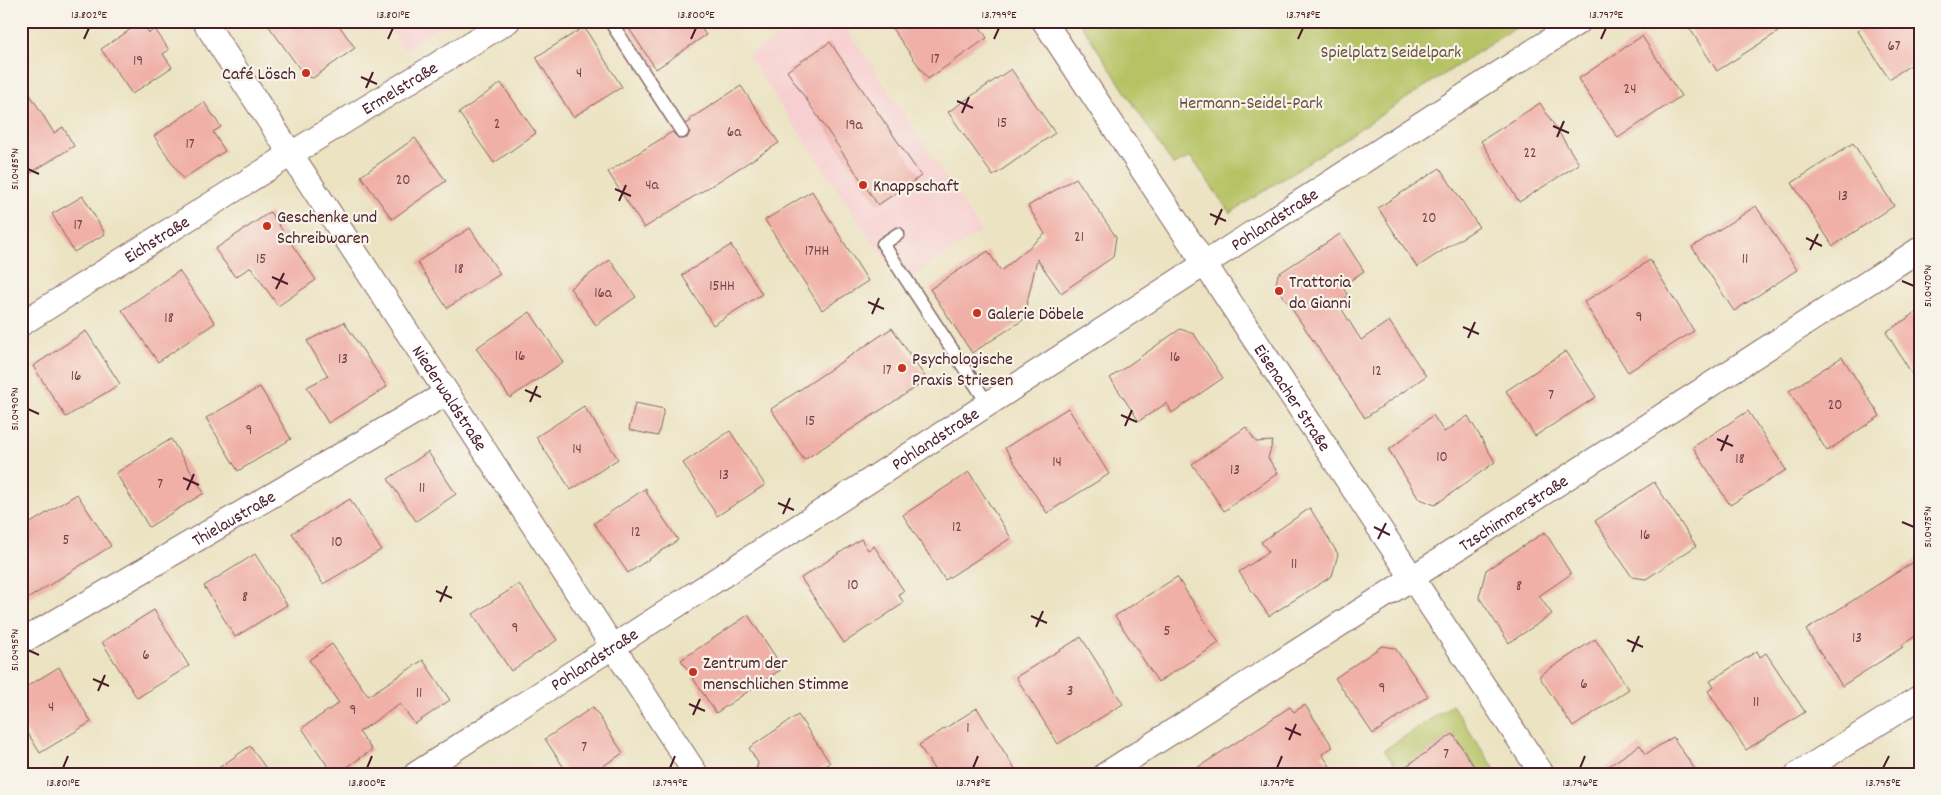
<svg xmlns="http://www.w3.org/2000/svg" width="1941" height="795" font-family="Dekko,sans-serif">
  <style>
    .built { fill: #f7cfd0 }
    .green { fill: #b6c365; stroke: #807148 }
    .building { fill: #f0b0a8 }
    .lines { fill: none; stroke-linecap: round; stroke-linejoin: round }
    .service-casing { stroke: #826460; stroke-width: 15 }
    .minor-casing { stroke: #826460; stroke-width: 26 }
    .service { stroke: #fff; stroke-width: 12 }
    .minor { stroke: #fff; stroke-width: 24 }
    .ticks { fill: none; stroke: #4a1f2b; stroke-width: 2 }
    .poi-dot { fill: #c8321e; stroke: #f7f3e8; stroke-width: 2 }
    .labels { text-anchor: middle; stroke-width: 4.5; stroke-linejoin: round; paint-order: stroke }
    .number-label { font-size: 15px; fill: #74434a }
    .park-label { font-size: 18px; fill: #6a503c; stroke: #f7f3e8 }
    .poi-label { font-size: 18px; fill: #4a1f2b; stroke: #f7f3e8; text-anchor: start }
    .street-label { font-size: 18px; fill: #4a1f2b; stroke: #f7f3e8 }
    .neatline { fill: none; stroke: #4a1f2b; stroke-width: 2 }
    .ticks-label { font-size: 12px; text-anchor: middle; fill: #4a1f2b }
  </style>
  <rect width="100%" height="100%" fill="#f7f3e8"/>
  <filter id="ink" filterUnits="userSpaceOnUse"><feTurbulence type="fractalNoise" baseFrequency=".02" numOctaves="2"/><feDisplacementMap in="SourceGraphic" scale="10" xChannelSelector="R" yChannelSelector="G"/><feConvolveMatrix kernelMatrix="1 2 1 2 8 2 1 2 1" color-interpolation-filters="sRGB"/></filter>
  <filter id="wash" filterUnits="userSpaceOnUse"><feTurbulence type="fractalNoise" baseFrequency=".0096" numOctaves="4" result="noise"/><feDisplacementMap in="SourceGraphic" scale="20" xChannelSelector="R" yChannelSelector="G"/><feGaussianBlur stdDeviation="1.12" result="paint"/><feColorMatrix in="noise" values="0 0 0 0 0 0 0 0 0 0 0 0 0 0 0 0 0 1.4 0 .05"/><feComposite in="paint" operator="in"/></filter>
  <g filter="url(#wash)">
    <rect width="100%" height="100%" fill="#ebe3c2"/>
    <g class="built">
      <polygon points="384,21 447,21 404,50"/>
      <polygon points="802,21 842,21 981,231 901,284 748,56"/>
    </g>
    <g class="green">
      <polygon points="1079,21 1526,21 1230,213 1191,157 1173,165"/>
      <polygon points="1452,705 1498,774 1479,774 1453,734 1399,771 1384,750"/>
    </g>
    <g id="blocks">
      <g class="building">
        <polygon points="265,21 336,21 355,48 313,78 305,76"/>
        <polygon points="624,21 696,21 706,35 656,69"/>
        <polygon points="887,21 976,21 987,38 928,79"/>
        <polygon points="1685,21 1795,21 1717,71"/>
        <polygon points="1874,21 1920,21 1920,59 1889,79 1858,31"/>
        <polygon points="142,22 149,33 155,29 169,50 163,54 172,67 132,94 101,49"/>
        <polygon points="584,27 622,87 573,117 536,57"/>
        <polygon points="1642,36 1681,96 1618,138 1578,79"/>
        <polygon points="830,42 921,176 878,205 787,71"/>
        <polygon points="1011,69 1055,133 993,176 948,112"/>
        <polygon points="21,80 54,133 63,127 74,146 29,174 21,162"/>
        <polygon points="501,83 536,133 494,163 459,113"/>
        <polygon points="741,86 779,143 644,228 608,172 672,132 679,139 687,138 690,132 686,124 691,121 690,119"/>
        <polygon points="204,102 221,127 213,132 225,151 183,179 154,136"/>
        <polygon points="1540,103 1579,164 1519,202 1481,141"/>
        <polygon points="415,138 446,181 392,219 361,176"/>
        <polygon points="1853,143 1894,206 1833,246 1792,183"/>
        <polygon points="1440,168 1479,227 1417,267 1378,208"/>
        <polygon points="1076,178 1116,237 1113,257 1061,293 1037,259 1023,320 972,353 930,289 988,251 1001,271 1045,234 1028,206"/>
        <polygon points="812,191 868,281 822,310 765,220"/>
        <polygon points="83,196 105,234 74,252 52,214"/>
        <polygon points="1756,206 1797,270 1734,311 1692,247"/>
        <polygon points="270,212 316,280 278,306 251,267 235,277 215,249"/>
        <polygon points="470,228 500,274 447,308 417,262"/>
        <polygon points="1340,234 1364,271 1342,286 1348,296 1338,303 1361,340 1389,321 1426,376 1365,418 1276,285 1278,274"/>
        <polygon points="731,245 762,294 713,325 682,275"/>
        <polygon points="610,260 636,297 596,325 570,288"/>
        <polygon points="1650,260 1694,331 1628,372 1584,302"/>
        <polygon points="179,271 215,323 158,362 122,310"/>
        <polygon points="1920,310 1920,387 1886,332"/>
        <polygon points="530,312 563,362 510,398 476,348"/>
        <polygon points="344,322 387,387 328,423 307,387 328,376 307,341"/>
        <polygon points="892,328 927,380 804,460 771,409"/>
        <polygon points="1180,329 1194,334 1223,378 1172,413 1167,403 1139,421 1110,378"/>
        <polygon points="86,331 120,384 66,417 33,366"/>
        <polygon points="1566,351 1596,397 1535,436 1506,391"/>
        <polygon points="1842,357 1880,416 1827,451 1789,391"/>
        <polygon points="260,387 291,439 238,471 206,418"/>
        <polygon points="635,403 664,409 658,436 629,430"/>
        <polygon points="584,406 618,459 571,490 536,437"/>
        <polygon points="1068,408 1109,474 1047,513 1005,448"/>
        <polygon points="1748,411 1786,470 1730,505 1693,447"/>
        <polygon points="1433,415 1444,432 1468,416 1495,462 1435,505 1418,498 1389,450"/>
        <polygon points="1246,427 1256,442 1273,441 1268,458 1278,473 1224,511 1192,464"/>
        <polygon points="730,431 765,485 717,516 683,463"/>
        <polygon points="171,439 204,493 149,527 116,473"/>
        <polygon points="428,452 456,494 416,521 388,479"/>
        <polygon points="969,472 1011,538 945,580 903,515"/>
        <polygon points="1654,482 1696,546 1646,579 1632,577 1595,521"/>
        <polygon points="646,488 646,492 678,540 628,573 594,523"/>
        <polygon points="77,494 111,546 21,603 21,529"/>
        <polygon points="350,499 381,550 323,584 292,533"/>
        <polygon points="1310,508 1338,554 1332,576 1269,616 1239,572 1269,552 1261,542"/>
        <polygon points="1545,532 1571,574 1539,596 1552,614 1509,643 1479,597 1486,570"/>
        <polygon points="861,539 868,550 874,546 904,591 898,594 904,603 844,643 801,578"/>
        <polygon points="255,554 287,605 235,637 204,586"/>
        <polygon points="1920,558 1920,633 1902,645 1903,647 1842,686 1806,630"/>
        <polygon points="1177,577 1219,643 1158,682 1115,616"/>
        <polygon points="519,584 557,640 511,671 473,614"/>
        <polygon points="154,610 189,666 137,698 102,642"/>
        <polygon points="748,615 783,668 716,713 681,660"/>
        <polygon points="1081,637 1123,704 1058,744 1016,677"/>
        <polygon points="1595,639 1629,689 1573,727 1539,676"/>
        <polygon points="332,644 368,696 423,660 450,700 415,724 400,704 359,732 372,750 337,774 333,774 302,728 339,703 309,660"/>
        <polygon points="1382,646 1395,648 1428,696 1373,734 1335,678"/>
        <polygon points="1757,651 1760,657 1766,653 1805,712 1746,750 1708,691 1714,687 1710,681"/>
        <polygon points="59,667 91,722 40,753 21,722 21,690"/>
        <polygon points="1305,705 1333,747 1322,754 1335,774 1188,774 1290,707 1294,712"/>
        <polygon points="593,707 623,753 591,774 568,774 545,739"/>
        <polygon points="977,708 1018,774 937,774 919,745"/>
        <polygon points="798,715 830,763 814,774 755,774 758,763 749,748"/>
        <polygon points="1453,734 1479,774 1395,774"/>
        <polygon points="1673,737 1698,774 1597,774 1640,745 1646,754"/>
        <polygon points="250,746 270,774 210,774"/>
      </g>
    </g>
  </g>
  <g filter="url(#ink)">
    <use href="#blocks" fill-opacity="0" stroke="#826460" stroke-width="1"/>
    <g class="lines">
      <g class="service-casing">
        <g id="service">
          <polyline points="610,21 682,132"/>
          <polyline points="898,234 883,244 988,404"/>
        </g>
      </g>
      <g class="minor-casing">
        <g id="minor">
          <path id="s1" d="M204,21l492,753"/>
          <path id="s2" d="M1044,21l498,753"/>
          <path id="s3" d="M21,324l270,-170 217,-133"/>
          <path id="s4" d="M21,642l426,-249"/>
          <path id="s5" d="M416,774l1164,-753"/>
          <path id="s6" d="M1106,774l306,-196 508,-329"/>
          <polyline points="1798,774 1920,697"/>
        </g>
      </g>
      <use href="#service" class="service"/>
      <use href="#minor" class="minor"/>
    </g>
  </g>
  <path class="ticks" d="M84,39l5,-11M388,39l5,-11M691,39l5,-11M994,39l5,-11M1298,39l5,-11M1601,39l5,-11M361,77l16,7M366,88l7,-16M957,101l16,7M962,113l7,-16M1553,126l16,7M1557,137l7,-16M28,169l11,5M615,189l16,7M619,201l7,-16M1210,214l16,7M1215,225l7,-16M1806,238l16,8M1810,250l8,-16M272,277l16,7M1902,281l12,5M276,289l8,-16M868,302l16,7M872,314l7,-16M1463,327l16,7M1468,338l7,-16M525,390l16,7M530,402l7,-16M28,409l11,5M1121,415l16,7M1125,426l7,-16M1717,439l16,7M1721,451l7,-16M183,478l16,7M187,490l7,-16M778,503l16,7M783,514l7,-16M1902,522l12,5M1374,527l16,8M1378,539l8,-16M436,591l16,7M440,602l7,-16M1031,616l16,7M1036,627l7,-16M1627,640l16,7M28,650l11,5M1632,652l7,-16M93,679l16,7M98,691l7,-16M689,704l16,7M693,715l7,-16M1285,728l16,7M1289,740l7,-16M63,768l5,-12M367,768l5,-12M670,768l5,-12M973,768l5,-12M1277,768l5,-12M1580,768l5,-12M1883,768l6,-12"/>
  <g class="poi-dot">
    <circle cx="306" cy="73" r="5"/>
    <circle cx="863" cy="185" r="5"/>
    <circle cx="267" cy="226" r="5"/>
    <circle cx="1279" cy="291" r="5"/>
    <circle cx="977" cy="313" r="5"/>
    <circle cx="902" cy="368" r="5"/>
    <circle cx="693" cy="672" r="5"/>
  </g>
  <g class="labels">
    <g class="number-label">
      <text x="1894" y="50">67</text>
      <text x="935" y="63">17</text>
      <text x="138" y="65">19</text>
      <text x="579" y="77">4</text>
      <text x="1630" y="93">24</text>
      <text x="1002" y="127">15</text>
      <text x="497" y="128">2</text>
      <text x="854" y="129">19a</text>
      <text x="734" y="136">6a</text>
      <text x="190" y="148">17</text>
      <text x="1530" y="157">22</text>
      <text x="403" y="184">20</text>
      <text x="652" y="189">4a</text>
      <text x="1843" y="200">13</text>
      <text x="1429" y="222">20</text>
      <text x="78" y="229">17</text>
      <text x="1079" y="241">21</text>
      <text x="817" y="255">17HH</text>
      <text x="261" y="263">15</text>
      <text x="1745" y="263">11</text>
      <text x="459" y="273">18</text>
      <text x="722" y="290">15HH</text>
      <text x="603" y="297">16a</text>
      <text x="1639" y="321">9</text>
      <text x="169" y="322">18</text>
      <text x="520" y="360">16</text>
      <text x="1175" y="361">16</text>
      <text x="343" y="363">13</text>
      <text x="887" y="374">17</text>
      <text x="1377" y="375">12</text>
      <text x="76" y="380">16</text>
      <text x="1551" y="399">7</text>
      <text x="1835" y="409">20</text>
      <text x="810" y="425">15</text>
      <text x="249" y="434">9</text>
      <text x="577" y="453">14</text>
      <text x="1442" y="461">10</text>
      <text x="1740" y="463">18</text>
      <text x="1057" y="466">14</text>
      <text x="1235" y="474">13</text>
      <text x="724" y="479">13</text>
      <text x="160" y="488">7</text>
      <text x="422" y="492">11</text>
      <text x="957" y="531">12</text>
      <text x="636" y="536">12</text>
      <text x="1645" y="539">16</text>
      <text x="66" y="544">5</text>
      <text x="337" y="546">10</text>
      <text x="1294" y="568">11</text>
      <text x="853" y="589">10</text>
      <text x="1519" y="590">8</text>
      <text x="245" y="601">8</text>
      <text x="515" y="632">9</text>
      <text x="1167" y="635">5</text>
      <text x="1857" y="642">13</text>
      <text x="146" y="659">6</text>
      <text x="1584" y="688">6</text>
      <text x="1382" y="692">9</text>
      <text x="1070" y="695">3</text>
      <text x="419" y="697">11</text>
      <text x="1756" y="706">11</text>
      <text x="51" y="711">4</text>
      <text x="353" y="714">9</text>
      <text x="968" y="732">1</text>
      <text x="584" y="751">7</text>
      <text x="1446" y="758">7</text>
    </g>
    <g class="park-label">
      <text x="1391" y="57">Spielplatz Seidelpark</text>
      <text x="1251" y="108">Hermann-Seidel-Park</text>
    </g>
    <g class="poi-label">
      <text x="296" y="79" text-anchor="end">Café Lösch</text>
      <text x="873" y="191">Knappschaft</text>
      <text x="277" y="222">Geschenke und<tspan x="277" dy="21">Schreibwaren</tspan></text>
      <text x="1289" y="287">Trattoria<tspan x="1289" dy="21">da Gianni</tspan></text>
      <text x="987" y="319">Galerie Döbele</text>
      <text x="912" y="364">Psychologische<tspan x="912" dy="21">Praxis Striesen</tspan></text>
      <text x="703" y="668">Zentrum der<tspan x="703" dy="21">menschlichen Stimme</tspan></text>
    </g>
    <g class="street-label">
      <text dy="6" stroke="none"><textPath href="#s3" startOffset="446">Ermelstraße</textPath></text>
      <text dy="6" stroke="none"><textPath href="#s5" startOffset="1022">Pohlandstraße</textPath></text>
      <text dy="6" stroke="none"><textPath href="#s3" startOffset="160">Eichstraße</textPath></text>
      <text dy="6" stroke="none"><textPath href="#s1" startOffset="450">Niederwaldstraße</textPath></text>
      <text dy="6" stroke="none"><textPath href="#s2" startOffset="451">Eisenacher Straße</textPath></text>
      <text dy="6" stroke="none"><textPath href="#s5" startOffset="618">Pohlandstraße</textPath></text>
      <text dy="6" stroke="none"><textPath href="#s6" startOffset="484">Tzschimmerstraße</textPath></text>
      <text dy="6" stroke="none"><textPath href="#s4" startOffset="246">Thielaustraße</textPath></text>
      <text dy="6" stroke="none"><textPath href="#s5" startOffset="212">Pohlandstraße</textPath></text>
    </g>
  </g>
  <rect width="1941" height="795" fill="none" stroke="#f7f3e8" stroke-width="55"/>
  <rect x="28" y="28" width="1886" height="740" class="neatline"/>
  <g class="ticks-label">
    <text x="89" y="18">13.802°E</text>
    <text x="393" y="18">13.801°E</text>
    <text x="696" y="18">13.800°E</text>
    <text x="999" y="18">13.799°E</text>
    <text x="1303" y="18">13.798°E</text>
    <text x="1606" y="18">13.797°E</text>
    <text transform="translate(14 169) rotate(-90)" y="4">51.0485°N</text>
    <text transform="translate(1927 286) rotate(-90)" y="4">51.0470°N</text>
    <text transform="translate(14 409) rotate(-90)" y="4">51.0490°N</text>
    <text transform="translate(1927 527) rotate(-90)" y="4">51.0475°N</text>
    <text transform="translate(14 650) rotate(-90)" y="4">51.0495°N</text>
    <text x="63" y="786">13.801°E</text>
    <text x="367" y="786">13.800°E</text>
    <text x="670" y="786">13.799°E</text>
    <text x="973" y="786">13.798°E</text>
    <text x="1277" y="786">13.797°E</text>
    <text x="1580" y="786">13.796°E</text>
    <text x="1883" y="786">13.795°E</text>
  </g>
</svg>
